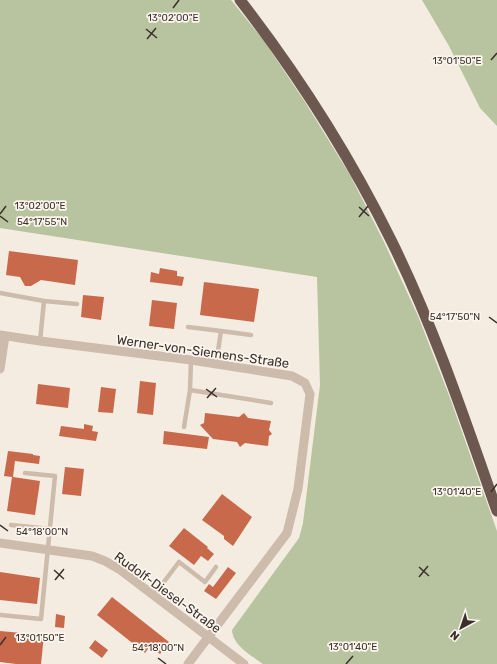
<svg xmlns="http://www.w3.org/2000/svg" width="497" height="664" font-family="Rubik,sans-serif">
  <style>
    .green { fill: #b8c4a0 }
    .building { fill: #c8694b }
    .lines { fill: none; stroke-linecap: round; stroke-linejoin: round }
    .service { stroke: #cdbbac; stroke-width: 4.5 }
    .minor { stroke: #cdbbac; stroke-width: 9 }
    .trunk { stroke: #6c584f; stroke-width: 11 }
    .ticks { fill: none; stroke: #3b302b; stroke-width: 1.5 }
    .labels { text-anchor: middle; stroke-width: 3.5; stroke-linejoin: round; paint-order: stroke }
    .street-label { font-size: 13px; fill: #3b302b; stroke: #fbf5ee }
    .ticks-label { font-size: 10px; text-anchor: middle; fill: #3b302b; stroke: #fbf5ee; stroke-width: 3.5; stroke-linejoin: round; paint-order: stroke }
  </style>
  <rect width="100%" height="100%" fill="#f4ebe1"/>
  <g class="green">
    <path d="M0,0h231l33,41 41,61 45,73 34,67 34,74 32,82 47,133v133h-234c-12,-9 -30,-18 -31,-34l67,-92 4,-15 17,-138 -3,-108 -317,-49z"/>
    <polygon points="422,0 497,0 497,126 480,108 449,46"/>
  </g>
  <g class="building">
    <polygon points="9,251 78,260 75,285 41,280 31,286 25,286 20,277 6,275"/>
    <polygon points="160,268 177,271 177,276 184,277 182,286 150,282 151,272 159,274"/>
    <polygon points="204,282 259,289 254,322 200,315"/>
    <polygon points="83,295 104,297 101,320 81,317"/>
    <polygon points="152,300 177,303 174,329 149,326"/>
    <polygon points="140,381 156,383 153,415 137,413"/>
    <polygon points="38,384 70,388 68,408 36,404"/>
    <polygon points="101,387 116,389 113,413 98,412"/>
    <polygon points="205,413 239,417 244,413 248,418 271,421 269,430 272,434 269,436 268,446 245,443 240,447 237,442 213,439 200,425 204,423"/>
    <polygon points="84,424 93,426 92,431 98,432 96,441 59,436 61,426 84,429"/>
    <polygon points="164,431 209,437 207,449 163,444"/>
    <polygon points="8,451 33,454 33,455 40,456 39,464 15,461 13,477 40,481 35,515 7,511 12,477 4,476"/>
    <polygon points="65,467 84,469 81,496 62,494"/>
    <polygon points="222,494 252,517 233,546 224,539 224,536 202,520"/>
    <polygon points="184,528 208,547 207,548 214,554 208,561 201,556 194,565 169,546"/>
    <polygon points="228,567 236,573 216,599 204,591 209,584 213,587"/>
    <polygon points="0,572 40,578 37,604 0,600"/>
    <polygon points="112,597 169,642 160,654 150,646 145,653 97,615"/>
    <polygon points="56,614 65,616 64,628 55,627"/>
    <polygon points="0,631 44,635 41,664 16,664 0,662"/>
    <polygon points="95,640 108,650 102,658 89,648"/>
  </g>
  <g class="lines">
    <g class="service">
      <polyline points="0,293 44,301 77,304"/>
      <polyline points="188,327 221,331 216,364"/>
      <polyline points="221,331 251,335"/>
      <polyline points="40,341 44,301"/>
      <polyline points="190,390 271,403"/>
      <polyline points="184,427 190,390 191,360"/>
      <polyline points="11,525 50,529"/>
      <polyline points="154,595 179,562 205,582 216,567"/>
      <polyline points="1,615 41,619 55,476 25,473"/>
    </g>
    <g class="minor">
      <polyline points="0,335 40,341 191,360 292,376 305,383 310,394 298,489 287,533 188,664"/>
      <polyline points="0,369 5,336"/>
      <polyline points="0,543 92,556 105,561 119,569 244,664"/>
    </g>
    <path class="trunk" d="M240,0c58,75 109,155 151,240 43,87 74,180 106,271"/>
  </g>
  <path class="ticks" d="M173,8l6,-8M146,29l11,9M147,39l9,-11M491,60l6,-7M359,207l10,9M0,214l6,-8M0,216l8,6M359,217l9,-11M489,317l8,6M206,389l11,8M207,398l9,-10M491,492l6,-8M0,525l8,6M419,567l10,9M54,570l10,9M419,577l9,-11M55,580l9,-11M0,645l6,-8M158,658l8,6M346,664l7,-8"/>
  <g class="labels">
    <g class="street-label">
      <text transform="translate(203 351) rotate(8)" y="5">Werner-von-Siemens-Straße</text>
      <text transform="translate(168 592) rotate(36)" y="5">Rudolf-Diesel-Straße</text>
    </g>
  </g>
  <g class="ticks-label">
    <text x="173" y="21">13°02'00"E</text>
    <text x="457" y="64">13°01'50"E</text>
    <text x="40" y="209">13°02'00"E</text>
    <text x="42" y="225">54°17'55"N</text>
    <text x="455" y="320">54°17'50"N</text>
    <text x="457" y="495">13°01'40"E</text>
    <text x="42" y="535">54°18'00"N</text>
    <text x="40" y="641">13°01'50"E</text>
    <text x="353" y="650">13°01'40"E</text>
    <text x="158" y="651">54°18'00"N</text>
  </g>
  <g transform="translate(461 628) rotate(220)" stroke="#fbf5ee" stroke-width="3" paint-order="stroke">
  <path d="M0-3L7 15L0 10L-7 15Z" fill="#3b302b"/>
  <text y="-6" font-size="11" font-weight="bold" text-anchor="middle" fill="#3b302b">N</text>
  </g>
</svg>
